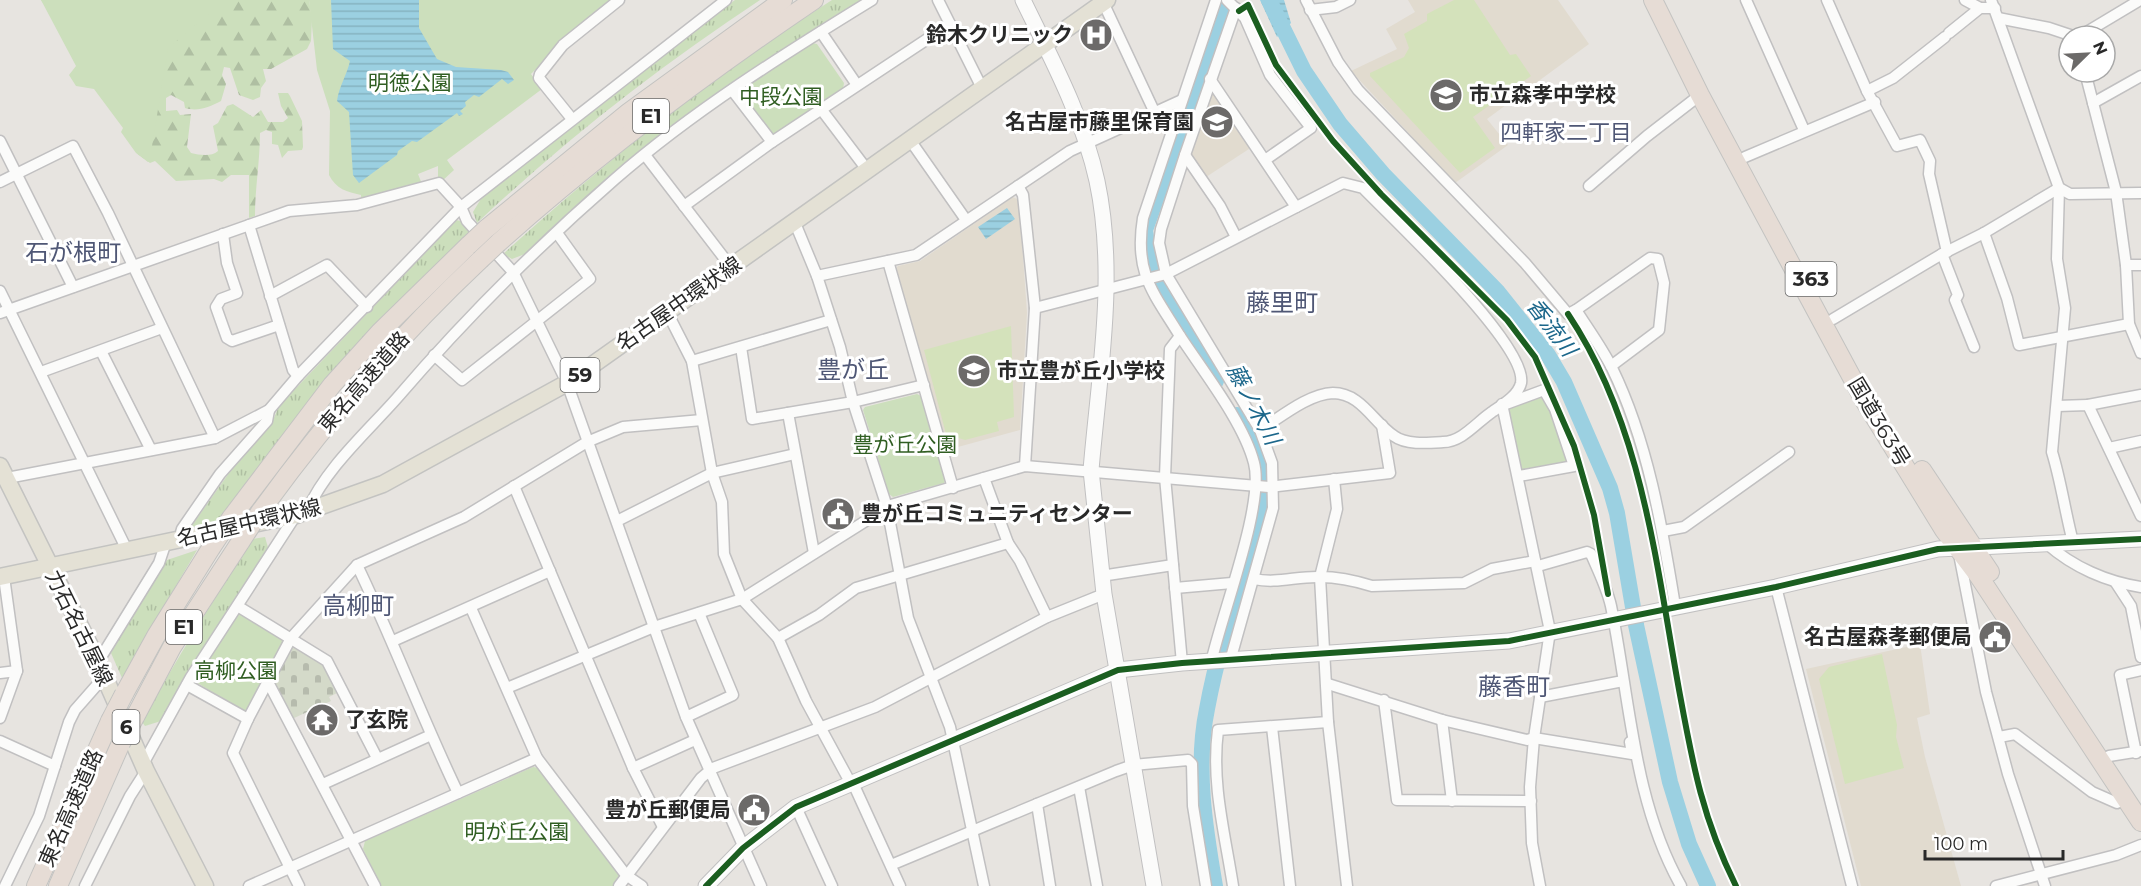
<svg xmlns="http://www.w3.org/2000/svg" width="2141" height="886" font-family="Montserrat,'Noto Sans JP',sans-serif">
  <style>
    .education { fill: #e1dbcf }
    .grass { fill: url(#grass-tufts) }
    .forest { fill: url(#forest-firs) }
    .cemetery { fill: url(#cemetery-stones) }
    .park { fill: #ccdfbc }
    .pitch { fill: #d4e2bb }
    .water { fill: url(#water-rules) }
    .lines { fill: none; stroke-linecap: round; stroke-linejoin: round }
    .river { stroke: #9bd0e1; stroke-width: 16 }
    .street-casing { stroke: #c1c0c1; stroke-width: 13 }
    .secondary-casing { stroke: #c1c0c1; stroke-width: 17 }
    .primary-casing { stroke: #c3c3c1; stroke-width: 19 }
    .highway-casing { stroke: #c3c3c1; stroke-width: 20 }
    .street { stroke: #fbfbfa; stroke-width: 10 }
    .secondary { stroke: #fbfbfa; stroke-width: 15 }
    .primary { stroke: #e4e1d5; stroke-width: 16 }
    .highway { stroke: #e6dcd5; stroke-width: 18 }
    .highway-bridge-casing { stroke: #c3c3c1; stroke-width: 20; stroke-linecap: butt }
    .highway-bridge { stroke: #e6dcd5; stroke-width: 18 }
    .cycleway-casing { stroke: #fff; stroke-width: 10 }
    .cycleway { stroke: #1b5e20; stroke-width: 6 }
    .labels { text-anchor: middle; stroke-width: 6; stroke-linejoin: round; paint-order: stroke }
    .shield { fill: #fff; stroke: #696969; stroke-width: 1.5 }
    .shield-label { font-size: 20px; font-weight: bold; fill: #292929 }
    .poi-label { font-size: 21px; font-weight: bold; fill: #292929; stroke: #fff; text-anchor: end }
    .park-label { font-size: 21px; fill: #305e22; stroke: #fff }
    .street-label { font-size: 21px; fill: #292929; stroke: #fff }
    .neighbourhood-label { font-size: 22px; fill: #4f5775; stroke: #fff }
    .water-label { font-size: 22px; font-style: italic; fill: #1c678b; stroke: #fff }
    .quarter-label { font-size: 24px; fill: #4f5775; stroke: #fff }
  </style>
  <defs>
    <pattern id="grass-tufts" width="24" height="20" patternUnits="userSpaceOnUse" patternTransform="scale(1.5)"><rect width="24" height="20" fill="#ccdfbc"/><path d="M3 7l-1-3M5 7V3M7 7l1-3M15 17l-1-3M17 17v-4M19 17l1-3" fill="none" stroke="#afbfa2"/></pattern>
    <pattern id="forest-firs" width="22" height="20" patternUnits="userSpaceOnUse" patternTransform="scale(1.5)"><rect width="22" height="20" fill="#ccdfbc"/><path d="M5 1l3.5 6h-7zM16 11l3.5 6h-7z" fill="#afbfa2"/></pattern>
    <pattern id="cemetery-stones" width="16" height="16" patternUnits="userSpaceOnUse" patternTransform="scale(1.5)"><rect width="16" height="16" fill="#d4dac9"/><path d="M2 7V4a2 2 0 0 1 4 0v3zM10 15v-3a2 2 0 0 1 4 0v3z" fill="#b6bbad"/></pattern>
    <pattern id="water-rules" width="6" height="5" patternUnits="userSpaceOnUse" patternTransform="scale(1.5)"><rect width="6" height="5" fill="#9bd0e1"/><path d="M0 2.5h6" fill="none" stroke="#86b3c1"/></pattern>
  </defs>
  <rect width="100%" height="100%" fill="#e7e4e0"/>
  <g class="education">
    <polygon points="1408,0 1558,0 1589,44 1487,119 1508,145 1455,183 1351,71 1397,49 1386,29 1415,12"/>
    <polygon points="1214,93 1252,147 1206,177 1190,154 1210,94"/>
    <polygon points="1013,197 1019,200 1027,313 1020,430 947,450 894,271 898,266 920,261"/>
    <polygon points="1920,644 1930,714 1917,718 1925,757 1961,886 1861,886 1806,669"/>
  </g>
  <g class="grass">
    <path d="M735,0h25c-100,66 -195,140 -283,223l-4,-11 9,-15 175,-139z"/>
    <path d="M832,0h32l-83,52 -215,164 -41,38 -13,5 -9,-5c104,-94 211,-179 329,-254z"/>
    <polygon points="456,220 465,222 471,230 312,399 213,526 188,531 229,473 271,425 279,406"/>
    <path d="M265,537l4,14 -108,170 -16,5 -3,-4c34,-63 72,-123 111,-183z"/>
    <polygon points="197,550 122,678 111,653 143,595 167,560"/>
  </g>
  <path class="forest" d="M41,0h268l3,19 -1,22 -4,8 -36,20h-8l3,12 -5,7 -1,9 -7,3 -14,-5 -9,-27 -6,-1 -2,8 4,9 -5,17c-12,6 -23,11 -36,7l-1,-6 -13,-7 -5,3v13l11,-1 3,5 11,-1 -4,33 4,6c9,2 20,4 27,-2l-5,-25 5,-3 9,-17 6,-2 20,13 8,-7 7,12h15l5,-4 -7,-12 -3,-13h10l2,3 12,25 1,26 -1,3 -14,1 -6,7 -4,-13 -6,-1v-12l-6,-2 -6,3c0,28 -5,55 -5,83l-6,2v-43h-18l-9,7 -8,-3 -38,2 -21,-20 -5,2 -12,-9 3,-2z"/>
  <polygon class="cemetery" points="295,645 325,663 339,692 329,697 331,701 292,719 273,682 290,647"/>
  <g class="park">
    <polygon points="41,0 234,0 214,10 168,48 151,152 153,158 148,162 136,153 121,132 123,128 94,89 76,86 69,75 76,66"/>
    <path d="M309,0h301l-32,27 -47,47 11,15 -95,71 7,10 -13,12 -3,-2v-14l-20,8 4,10 -61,15v-4c-14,-3 -25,-6 -32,-20l1,-64 -13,-41z"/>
    <polygon points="812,43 817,44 844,83 843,89 777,134 772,133 742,93 743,89"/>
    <polygon points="917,394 921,396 946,479 944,483 893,497 889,494 863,410 865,407"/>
    <polygon points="1543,395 1553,411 1568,463 1524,472 1520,468 1508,412 1510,407"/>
    <polygon points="242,613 283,638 284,642 248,710 244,712 196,682 195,678 238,614"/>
    <polygon points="533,767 539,768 620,873 614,886 381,886 363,849 365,841"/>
  </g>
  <g class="pitch">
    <polygon points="1454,0 1474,0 1510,55 1516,54 1531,76 1473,117 1495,148 1460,173 1370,76 1370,73 1404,57 1409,48 1404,34 1427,21 1427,14"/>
    <polygon points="1011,326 1014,417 997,422 999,431 965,440 946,434 924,350"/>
    <polygon points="1882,654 1897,725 1896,737 1904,768 1845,784 1819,679 1829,667"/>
  </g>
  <g class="water">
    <path d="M331,0h88v28l18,31 19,8 45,3 7,2 6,8 -6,4 -6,-5 -23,18 -5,-2 -9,7 1,4 -6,5 3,3 -4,2 -2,-3 -40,29 -5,-1 -14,10 -1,4 -38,28 -6,-8 -4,-63 -12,-11c2,-15 10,-26 13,-40l-17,-12z"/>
    <polygon points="1260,0 1284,0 1291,23 1277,37"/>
    <polygon points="1007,208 1015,219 986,239 978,227"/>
  </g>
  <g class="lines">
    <g class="river">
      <polyline points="1269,0 1304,71 1340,124 1383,174 1497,291 1548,355 1564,382 1610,488 1617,513 1636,625 1670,782 1689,844 1708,886"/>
      <path d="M1216,381c-29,-47 -65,-94 -71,-151l82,-230"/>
      <path d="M1215,886c-10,-58 -20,-119 -8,-177 12,-65 34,-128 52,-190 6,-44 2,-66 -22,-104"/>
    </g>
    <g class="street-casing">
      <g id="street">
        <polyline points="938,0 983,90"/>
        <polyline points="1102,0 1154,111"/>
        <polyline points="1227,0 1245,18 1270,75 1311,128 1265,160"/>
        <path d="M1306,0l32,62 20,28 167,173 43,51 8,-4c12,19 26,38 36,58 36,74 50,158 63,238"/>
        <polyline points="1746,0 1804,130"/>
        <polyline points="1827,0 1867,91"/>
        <polyline points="1965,0 1980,8"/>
        <path d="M1991,0l68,188 -2,71 8,49 -13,144c9,29 13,60 21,90"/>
        <polyline points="1310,10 1336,7 1350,0"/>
        <polyline points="1998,18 2049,28 2073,36"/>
        <polyline points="821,32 857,85"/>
        <polyline points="1949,33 1980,8 1995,8"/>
        <polyline points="2080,36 2140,0"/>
        <polyline points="1945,37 1893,78 1867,91 1897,146 1920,140 1930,161 1929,174 1947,252"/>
        <polyline points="2085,72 2116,192 2126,265 2129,324 2141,353"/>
        <polyline points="1210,79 1296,207"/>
        <polyline points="732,90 772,142"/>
        <polyline points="2093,103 2141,76"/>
        <polyline points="821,109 868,171"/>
        <polyline points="572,119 539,78 540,74 563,45 619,0"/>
        <polyline points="910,140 966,220"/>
        <polyline points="0,141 73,287"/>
        <polyline points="645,155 731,267"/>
        <polyline points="1185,155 1220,206 1236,237"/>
        <polyline points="1745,157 1875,102"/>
        <polyline points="0,182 73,146 108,213 215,438"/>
        <polyline points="1018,186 1023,195 1035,308 1025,466"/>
        <polyline points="1589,186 1647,136 1700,95"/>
        <polyline points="2059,188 2070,194 2141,193"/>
        <polyline points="684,206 772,142 950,24"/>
        <polyline points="795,223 817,276 840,347 853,402 887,507 908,618 950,727 984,886"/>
        <polyline points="249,225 293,370 298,376"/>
        <polyline points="1984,233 2007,298 2019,345 2129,324"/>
        <polyline points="223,234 227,263 237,293 221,299 216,307 227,338 232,341 279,325"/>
        <polyline points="888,261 953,488"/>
        <polyline points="2126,265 2141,265"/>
        <polyline points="817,276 916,255 1070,151 1182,100"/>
        <polyline points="0,291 127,550"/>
        <polyline points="270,296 327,265 367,307"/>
        <path d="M1035,308l131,-34 177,-91 20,5c29,30 165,157 158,195 -3,13 -19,22 -29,29 -15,10 -30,30 -49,30 -15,1 -37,3 -49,-6 -21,-14 -33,-43 -61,-43 -25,1 -52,24 -73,37"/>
        <polyline points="1576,310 1650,258 1658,259 1664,283 1659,330 1611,366"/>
        <polyline points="667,312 692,361 712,473 722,502 724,554 742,599 778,638 806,701 850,782"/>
        <polyline points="0,313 289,211 357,205 439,183 461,207 467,221 513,272 567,383 686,717 761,886"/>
        <polyline points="1833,319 1942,254"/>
        <path d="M1180,336c23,35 64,87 74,127 11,41 -33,153 -43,200"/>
        <polyline points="741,347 752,419 853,402 924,385"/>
        <polyline points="1974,347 1955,300 1958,295 1942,254 1984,233 2059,188"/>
        <polyline points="101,351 151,450"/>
        <polyline points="434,355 462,380 590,279 557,233"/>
        <polyline points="692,361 831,320"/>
        <polyline points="41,372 162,328"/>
        <polyline points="1502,404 1550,631 1534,738 1530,787 1532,843 1540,886"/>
        <polyline points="1506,404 1544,390 1555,409 1574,466 1519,476"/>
        <polyline points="2088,405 2141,395"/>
        <polyline points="2057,406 2088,405 2141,516"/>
        <polyline points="788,413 814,553"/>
        <polyline points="2109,448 2141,441"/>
        <polyline points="984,478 1008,543 1020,561 1047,617"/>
        <polyline points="2,479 215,438 269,410 298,376 461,207 726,0"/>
        <polyline points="1334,479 1337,509 1320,577 1328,722 1347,886"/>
        <polyline points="514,486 633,768 663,827"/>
        <path d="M307,511c19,-43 59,-78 90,-113 67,-78 140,-151 218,-219 78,-68 169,-125 257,-179"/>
        <polyline points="617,521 712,473 795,454"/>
        <polyline points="1663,531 1684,527 1789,452"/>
        <polyline points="179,540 182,529 220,474 267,421 269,410"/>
        <path d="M2047,544c26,23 60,38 94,43"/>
        <polyline points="1960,559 1986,692 2008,774 2045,886"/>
        <path d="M357,565c36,75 65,153 101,228"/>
        <path d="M1538,566l49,-14 4,2c7,16 16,34 20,52 19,93 22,195 70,280"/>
        <polyline points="1101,576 1173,565"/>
        <path d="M1254,579c23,5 43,-3 66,-2 17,0 36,4 52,9l92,-3 28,-14 43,-8"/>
        <polyline points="2116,583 2131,606 2141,657"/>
        <polyline points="1776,587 1852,886"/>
        <polyline points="1175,588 1232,583"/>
        <polyline points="239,607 327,661 377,758"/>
        <polyline points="471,608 537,758 626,875 642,886"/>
        <polyline points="778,638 819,615 856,588 1008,543"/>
        <polyline points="393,641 550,571"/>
        <polyline points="1230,661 1273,508 1272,463 1260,430 1166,274 1159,243 1161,229 1185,155 1236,8"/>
        <polyline points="98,662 159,563 166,542"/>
        <path d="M1182,663l-17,-186 5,-128 10,-13c-27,-44 -46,-63 -37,-118l73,-218"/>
        <polyline points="0,673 17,671"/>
        <polyline points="268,682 375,886"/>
        <polyline points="1328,684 1442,720 1527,740 1534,738 1632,754 1630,742"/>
        <polyline points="187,685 248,719"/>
        <polyline points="507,688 654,627 742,599 891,505 1025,466 1269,487 1390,473 1382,425"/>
        <polyline points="1540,697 1623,681"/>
        <polyline points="1384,700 1397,800 1531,801"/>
        <polyline points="686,717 733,695 699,613"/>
        <polyline points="0,718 17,671 4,577"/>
        <polyline points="1442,720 1452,801"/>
        <polyline points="1272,727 1290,886"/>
        <polyline points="1999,737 2015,734 2092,792 2117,803 2126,798"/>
        <polyline points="0,741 55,766"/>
        <polyline points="2136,753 2120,675 2141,670"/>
        <polyline points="2109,756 2141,751"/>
        <polyline points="143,764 191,677 296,515"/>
        <polyline points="633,768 695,740"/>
        <polyline points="852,781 900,886"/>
        <polyline points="323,784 431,735"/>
        <polyline points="1079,787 1097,886"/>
        <polyline points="1037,804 1050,886"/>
        <polyline points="796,807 832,886"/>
        <polyline points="891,865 1116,771 1133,765 1188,760 1192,764 1193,806 1206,886"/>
        <polyline points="5,886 39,816 69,722 75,710 104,677"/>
        <polyline points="85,886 130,796 146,771"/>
        <polyline points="249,886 537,758"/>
        <polyline points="299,886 233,753 248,719 291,638 357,565 464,517 587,442 623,427 702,420"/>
        <polyline points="619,886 701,778 713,768 875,707 1047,617 1104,594"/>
        <path d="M1233,886c-8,-52 -22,-103 -15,-156l110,-8"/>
        <polyline points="1996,886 2116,855 2141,845"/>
      </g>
    </g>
    <g class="secondary-casing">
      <g id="secondary">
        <path d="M1023,0c28,58 60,117 74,181 20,94 2,194 -6,289l13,124 50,292"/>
        <polyline points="706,886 743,848 796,807 1118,670 1182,663 1509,641 1776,587 1938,549 2141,539"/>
      </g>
    </g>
    <g class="primary-casing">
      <g id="primary">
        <polyline points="0,466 98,662 146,771 205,886"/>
        <polyline points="0,577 296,515 383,484 567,383 1107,0"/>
      </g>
    </g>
    <g class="highway-casing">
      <g id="highway">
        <polyline points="1653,0 1700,95 1864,400 1944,530 1978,575 2141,822"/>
        <polyline points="486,229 629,112 783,0"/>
        <path d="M498,243c100,-89 205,-168 316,-243"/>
        <polyline points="1922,470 1990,572"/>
        <path d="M260,512c66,-91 138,-175 220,-252"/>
        <polyline points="231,518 332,385 379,333 469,245"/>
        <polyline points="124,694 156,636 211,548"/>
        <polyline points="135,717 172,647 241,541"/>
        <polyline points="36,886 110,721"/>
        <polyline points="58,886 121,743"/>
      </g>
    </g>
    <use href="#street" class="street"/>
    <use href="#secondary" class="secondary"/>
    <use href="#primary" class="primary"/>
    <use href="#highway" class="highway"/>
    <g class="highway-bridge-casing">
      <g id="highway-bridge">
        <polyline points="469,245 486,229"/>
        <polyline points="480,260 498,243"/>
        <polyline points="241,541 260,512"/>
        <polyline points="211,548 231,518"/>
        <polyline points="110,721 124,694"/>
        <polyline points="121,743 135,717"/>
      </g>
    </g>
    <use href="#highway-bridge" class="highway-bridge"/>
    <g class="cycleway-casing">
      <g id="cycleway">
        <polyline points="1239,11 1248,5 1276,65 1333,141 1381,194 1507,320 1535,357 1574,446 1594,515 1608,594"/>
        <path d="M1568,314c75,112 88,251 112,381 13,71 23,125 56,191"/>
        <polyline points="706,886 743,848 796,807 1118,670 1182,663 1509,641 1776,587 1938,549 2141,539"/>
      </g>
    </g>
    <use href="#cycleway" class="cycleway"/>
  </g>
  <defs>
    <g id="hospital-disc" transform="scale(1.725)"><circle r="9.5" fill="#6c6a69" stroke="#fff"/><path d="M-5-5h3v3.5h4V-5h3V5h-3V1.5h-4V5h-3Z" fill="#fff"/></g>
    <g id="school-disc" transform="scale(1.725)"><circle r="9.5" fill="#6c6a69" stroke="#fff"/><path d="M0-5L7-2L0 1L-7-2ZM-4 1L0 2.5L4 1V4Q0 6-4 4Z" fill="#fff"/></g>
    <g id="civic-disc" transform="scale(1.725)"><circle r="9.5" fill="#6c6a69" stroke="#fff"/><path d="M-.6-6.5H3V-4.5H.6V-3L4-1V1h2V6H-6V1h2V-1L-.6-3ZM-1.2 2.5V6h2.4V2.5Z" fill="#fff"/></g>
    <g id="temple-disc" transform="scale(1.725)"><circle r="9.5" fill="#6c6a69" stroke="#fff"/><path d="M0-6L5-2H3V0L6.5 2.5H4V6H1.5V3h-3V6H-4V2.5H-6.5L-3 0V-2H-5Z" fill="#fff"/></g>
  </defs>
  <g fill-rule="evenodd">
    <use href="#hospital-disc" x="1096" y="35"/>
    <use href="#school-disc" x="1446" y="95"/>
    <use href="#school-disc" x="1217" y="122"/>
    <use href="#school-disc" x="974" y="371"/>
    <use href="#civic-disc" x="838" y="514"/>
    <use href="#civic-disc" x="1995" y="637"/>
    <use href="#temple-disc" x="322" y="720"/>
    <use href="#civic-disc" x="754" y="810"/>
  </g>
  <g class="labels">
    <g class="shield">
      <rect x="633" y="99" width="36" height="34" rx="4.5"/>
      <rect x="1785.5" y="262" width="51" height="34" rx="4.5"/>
      <rect x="560.5" y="358" width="39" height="34" rx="4.5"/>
      <rect x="166" y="610" width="36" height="34" rx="4.5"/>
      <rect x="112.5" y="710" width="27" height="34" rx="4.5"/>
    </g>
    <g class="shield-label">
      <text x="651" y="123">E1</text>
      <text x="1811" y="286">363</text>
      <text x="580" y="382">59</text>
      <text x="184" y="634">E1</text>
      <text x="126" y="734">6</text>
    </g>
    <g class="poi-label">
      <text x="1073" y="42">鈴木クリニック</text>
      <text x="1469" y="102" text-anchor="start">市立森孝中学校</text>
      <text x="1194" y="129">名古屋市藤里保育園</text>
      <text x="997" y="378" text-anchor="start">市立豊が丘小学校</text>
      <text x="861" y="521" text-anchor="start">豊が丘コミュニティセンター</text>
      <text x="1972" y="644">名古屋森孝郵便局</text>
      <text x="345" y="727" text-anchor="start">了玄院</text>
      <text x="731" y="817">豊が丘郵便局</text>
    </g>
    <g class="park-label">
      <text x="410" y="90">明徳公園</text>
      <text x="781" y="104">中段公園</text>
      <text x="905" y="452">豊が丘公園</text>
      <text x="236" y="678">高柳公園</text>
      <text x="517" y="839">明が丘公園</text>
    </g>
    <g class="street-label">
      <text transform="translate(679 304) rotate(-35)" y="7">名古屋中環状線</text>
      <text transform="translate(364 382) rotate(-49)" y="7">東名高速道路</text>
      <text transform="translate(1879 422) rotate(59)" y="7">国道363号</text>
      <text transform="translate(249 523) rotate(-13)" y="7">名古屋中環状線</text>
      <text transform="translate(79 628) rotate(64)" y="7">力石名古屋線</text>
      <text transform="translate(71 808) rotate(-66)" y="7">東名高速道路</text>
    </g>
    <g class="neighbourhood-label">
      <text x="1566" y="140">四軒家二丁目</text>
    </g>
    <g class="water-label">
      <text transform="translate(1552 327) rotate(53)" y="8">香流川</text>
      <text transform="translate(1254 404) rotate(62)" y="8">藤ノ木川</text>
    </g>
    <g class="quarter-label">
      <text x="73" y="261">石が根町</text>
      <text x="1282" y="311">藤里町</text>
      <text x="853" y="378">豊が丘</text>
      <text x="358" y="614">高柳町</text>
      <text x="1514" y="695">藤香町</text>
    </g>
  </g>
  <g transform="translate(2087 54) rotate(66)"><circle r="28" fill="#ffffff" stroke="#a9a9a9" stroke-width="1.5"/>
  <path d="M0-4.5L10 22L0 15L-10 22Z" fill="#6c6a69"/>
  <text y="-9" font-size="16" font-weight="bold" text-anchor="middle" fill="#292929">N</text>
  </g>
  <path d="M1925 850v9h138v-9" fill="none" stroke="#292929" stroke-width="3"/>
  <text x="1934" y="850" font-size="18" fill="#292929" stroke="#ffffff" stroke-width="4.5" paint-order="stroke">100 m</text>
</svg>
